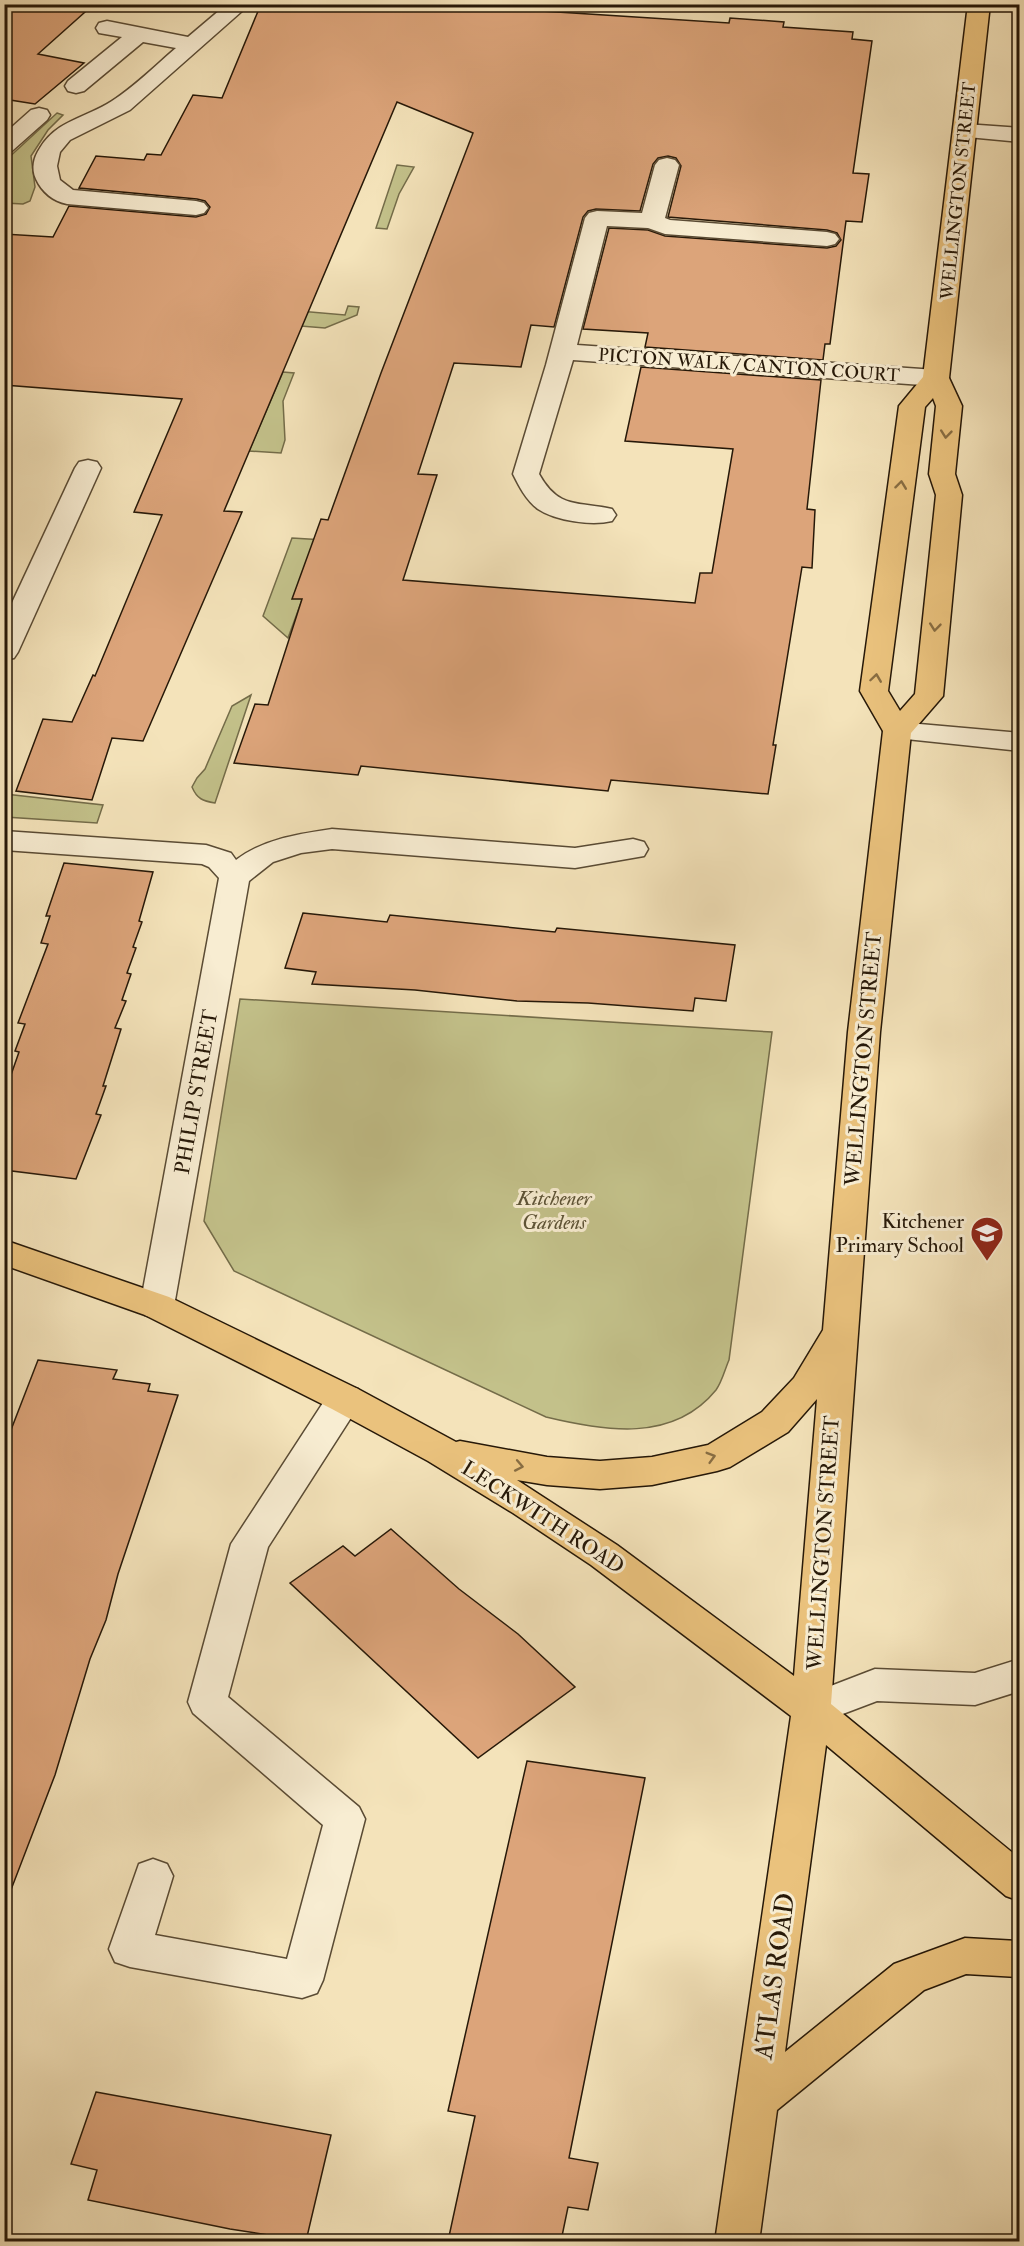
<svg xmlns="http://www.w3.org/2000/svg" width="1024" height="2246" font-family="'IM FELL Double Pica',serif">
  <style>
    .green { fill: #c3c18a; stroke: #746c49; stroke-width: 1.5 }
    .building { fill: #dca47a; stroke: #261808; stroke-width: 1.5 }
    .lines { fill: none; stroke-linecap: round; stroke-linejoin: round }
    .minor-casing { stroke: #5a4b34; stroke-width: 3 }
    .major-casing { stroke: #261808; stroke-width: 3 }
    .minor { fill: #f8edd2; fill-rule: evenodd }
    .major { fill: #eac27d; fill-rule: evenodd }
    .oneway { stroke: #886d42 }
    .labels { text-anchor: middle; stroke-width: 6; stroke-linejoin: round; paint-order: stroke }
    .far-street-label { font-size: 18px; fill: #261808; stroke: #f8edd2 }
    .street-label { font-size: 21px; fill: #261808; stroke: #f8edd2 }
    .park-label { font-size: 21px; font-style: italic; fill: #5d5336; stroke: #f8edd2 }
    .poi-label { font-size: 21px; fill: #261808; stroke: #f8edd2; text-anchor: end }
    .near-street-label { font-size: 26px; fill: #261808; stroke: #f8edd2 }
  </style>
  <rect width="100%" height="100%" fill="#f4e3ba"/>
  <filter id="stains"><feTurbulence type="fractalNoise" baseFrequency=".00333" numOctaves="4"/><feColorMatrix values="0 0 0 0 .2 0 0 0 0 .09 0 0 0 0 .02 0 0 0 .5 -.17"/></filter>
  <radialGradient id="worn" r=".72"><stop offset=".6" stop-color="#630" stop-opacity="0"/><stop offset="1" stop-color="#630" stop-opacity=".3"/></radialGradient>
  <g class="green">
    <polygon points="57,113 63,115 48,130 31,156 35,187 30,201 23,204 5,203 5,161"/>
    <polygon points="397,165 414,167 399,194 387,229 376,228"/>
    <polygon points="348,306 359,307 357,315 325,328 200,318 299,311 345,315"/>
    <polygon points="283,372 294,373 283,401 285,440 281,453 249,451"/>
    <polygon points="292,538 324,540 288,638 263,616"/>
    <path d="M251,695l-36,108c-12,-2 -18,-4 -23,-16l5,-9 8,-9 27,-63z"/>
    <polygon points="5,794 103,805 97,823 5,817"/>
    <path d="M240,999l532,33 -43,328c-4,9 -7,22 -13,30 -43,53 -112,41 -170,27l-312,-146 -30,-50z"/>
  </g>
  <g class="building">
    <polygon points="4,4 94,4 38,54 84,63 35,104 4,99"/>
    <polygon points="261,4 544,4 542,11 729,23 730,18 784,22 783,27 853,32 852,39 872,41 853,173 869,174 862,222 846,221 830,344 825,344 823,360 645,347 648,333 583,329 609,228 648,230 665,236 827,248 836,246 841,240 837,233 827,230 668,217 681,166 676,158 668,156 658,158 653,164 640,211 596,209 588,211 583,217 554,327 531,325 521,367 454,363 418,474 437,475 403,580 695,603 700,573 712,573 733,449 625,441 641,367 821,380 807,509 815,510 812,568 802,567 773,745 776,745 768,794 611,780 608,791 361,766 358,775 234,763 255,704 268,705 302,599 292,599 321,519 328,520 381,373 473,133 397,102 224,511 242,512 143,741 112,738 92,800 16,791 43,719 72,722 93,675 95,676 162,515 134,512 182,399 4,385 4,234 53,237 69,206 196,217 206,214 210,207 205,201 197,199 79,188 96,156 144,160 147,154 161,155 193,95 222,98"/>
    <polygon points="64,863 153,872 139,921 142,922 133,947 136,948 127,973 131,974 122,1000 126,1001 115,1028 121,1029 103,1086 106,1086 96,1114 101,1115 76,1179 4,1170 4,1095 19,1052 15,1051 25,1024 18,1023 48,944 41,943 50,916 46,916"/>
    <polygon points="303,913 387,922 390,915 555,932 557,928 735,945 726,1001 695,998 693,1011 588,1003 517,1001 415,990 312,984 316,972 285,968"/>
    <polygon points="38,1360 117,1370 113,1379 150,1384 148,1391 178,1395 118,1574 106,1620 90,1659 55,1775 9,1895 4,1894 4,1448"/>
    <polygon points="391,1529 459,1589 518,1634 575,1687 478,1758 290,1583 343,1546 355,1556"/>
    <polygon points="527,1761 645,1778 569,2158 598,2163 588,2210 568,2207 561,2241 448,2241 475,2116 448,2111"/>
    <polygon points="96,2092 331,2135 306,2241 230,2229 88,2200 97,2170 71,2164"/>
  </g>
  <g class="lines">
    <g class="minor-casing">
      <g id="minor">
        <path d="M227,4h23l-120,106 -60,30 -10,12 -3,14 3,14 13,10 123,11 8,2 4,5 -4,5 -8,2 -129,-11c-14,-3 -25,-12 -31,-25 -5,-11 -2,-22 4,-31 17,-28 46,-30 72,-47 23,-15 43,-35 64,-53l-33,-6 -59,49 -8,2 -8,-2 -3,-5 3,-5 54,-44 -23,-4 -3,-5 3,-5 8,-2 81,16z"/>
        <polygon points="39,108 47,110 50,115 47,120 12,151 4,153 4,134 31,110"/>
        <polygon points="965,124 1020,128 1020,142 957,136 954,131 957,126"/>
        <path d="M667,158l8,2 4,5 -14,53 5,2 157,12 8,2 4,5 -4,5 -8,2 -162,-12 -17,-6 -41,-2 -30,119 359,25 9,3 4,5 -4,5 -9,3 -363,-26 -34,114c20,36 39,27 73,35l4,6 -4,6c-20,5 -56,0 -74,-12 -12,-9 -19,-23 -25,-35l33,-109 39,-147 4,-5 8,-2 45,2 13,-48 4,-5z"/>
        <polygon points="88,460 97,462 101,468 18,652 14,658 4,660 4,620 75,468 79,462"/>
        <polygon points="897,722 1020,733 1020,751 887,737 883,731 887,725"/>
        <path d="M332,829l243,19 58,-9 11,3 4,7 -4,7 -69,12 -243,-19 -31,4 -28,9 -24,19 -75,425 -5,9 -12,4 -12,-4 -5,-9 79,-428 -10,-11 -7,-3 -198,-14v-19l202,14 25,8 5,7c27,-21 63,-26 96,-31z"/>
        <polygon points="345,1385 358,1389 363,1399 268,1547 228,1697 359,1807 365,1819 323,1980 317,1993 302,1998 130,1967 115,1962 109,1949 139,1864 153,1859 167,1864 173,1876 155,1935 287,1959 323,1825 193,1713 188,1702 231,1544 332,1389"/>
        <polygon points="1020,1659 1020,1691 975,1705 877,1701 811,1726 797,1721 791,1710 797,1699 875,1669 975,1673"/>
      </g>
    </g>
    <g class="major-casing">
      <path id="major" d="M968,4h22l-41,374 13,28 -7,68 7,21 -19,201 -32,37 -31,299 -49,672 189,155v42l-14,-5 -180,-151 -41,307 109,-88 71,-26 55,3v36l-54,-3 -42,16 -147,120 -18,132h-44l76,-526 -200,-151 -78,-52 -85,-52 -96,-52 -187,-94 -141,-50v-25l165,57 189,92 98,53 4,-1 87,16 53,4 52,-4 56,-12 54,-33 32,-34 29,-48 25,-298 35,-301 -23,-40 39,-285 24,-29zM933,398l3,8 -7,68 7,21 -21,199 -15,17 -12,-20 37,-284zM817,1399l-23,277 -177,-131 -100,-65 30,5 53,4 52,-4 65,-14 13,-4 58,-35z"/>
    </g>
    <use href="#minor" class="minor"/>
    <use href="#major" class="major"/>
  </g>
  <defs><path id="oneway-chevron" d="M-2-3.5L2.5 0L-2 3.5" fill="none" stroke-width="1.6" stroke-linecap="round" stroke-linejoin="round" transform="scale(1.5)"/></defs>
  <g class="oneway">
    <use href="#oneway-chevron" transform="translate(946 434) rotate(96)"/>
    <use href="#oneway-chevron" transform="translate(901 485) rotate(-83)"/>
    <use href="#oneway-chevron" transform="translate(935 627) rotate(96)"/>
    <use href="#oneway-chevron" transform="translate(876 678) rotate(-82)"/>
    <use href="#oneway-chevron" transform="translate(711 1457) rotate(-16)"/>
    <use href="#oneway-chevron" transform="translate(519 1466) rotate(11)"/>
  </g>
  <defs>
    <g id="school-pin" transform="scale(1.725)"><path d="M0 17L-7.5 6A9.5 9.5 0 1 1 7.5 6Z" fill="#8f2418" stroke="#f8edd2"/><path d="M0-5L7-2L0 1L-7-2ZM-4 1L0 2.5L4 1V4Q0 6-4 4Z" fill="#fff"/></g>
  </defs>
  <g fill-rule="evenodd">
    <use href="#school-pin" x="987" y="1233"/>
  </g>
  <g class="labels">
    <g class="far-street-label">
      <text transform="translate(958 191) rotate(-84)" y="6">WELLINGTON STREET</text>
      <text transform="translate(749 365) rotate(4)" y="6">PICTON WALK / CANTON COURT</text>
    </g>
    <g class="street-label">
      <text transform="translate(863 1059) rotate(-85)" y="7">WELLINGTON STREET</text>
      <text transform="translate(196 1092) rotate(-80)" y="7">PHILIP STREET</text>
      <text transform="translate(543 1517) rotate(33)" y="7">LECKWITH ROAD</text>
      <text transform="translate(823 1543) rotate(-86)" y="7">WELLINGTON STREET</text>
    </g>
    <g class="park-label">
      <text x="554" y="1205">Kitchener<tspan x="554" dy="24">Gardens</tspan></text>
    </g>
    <g class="poi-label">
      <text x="964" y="1228">Kitchener<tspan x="964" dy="24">Primary School</tspan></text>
    </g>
    <g class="near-street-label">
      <text transform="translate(774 1976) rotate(-82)" y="9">ATLAS ROAD</text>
    </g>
  </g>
  <rect width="1024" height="2246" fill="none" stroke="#f4e3ba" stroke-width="24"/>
  <rect x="6" y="6" width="1012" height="2234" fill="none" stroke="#261808" stroke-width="3"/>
  <rect x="12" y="12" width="1000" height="2222" fill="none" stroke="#261808" stroke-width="1.5"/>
  <rect width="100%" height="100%" filter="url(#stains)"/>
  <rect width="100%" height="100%" fill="url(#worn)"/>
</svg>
